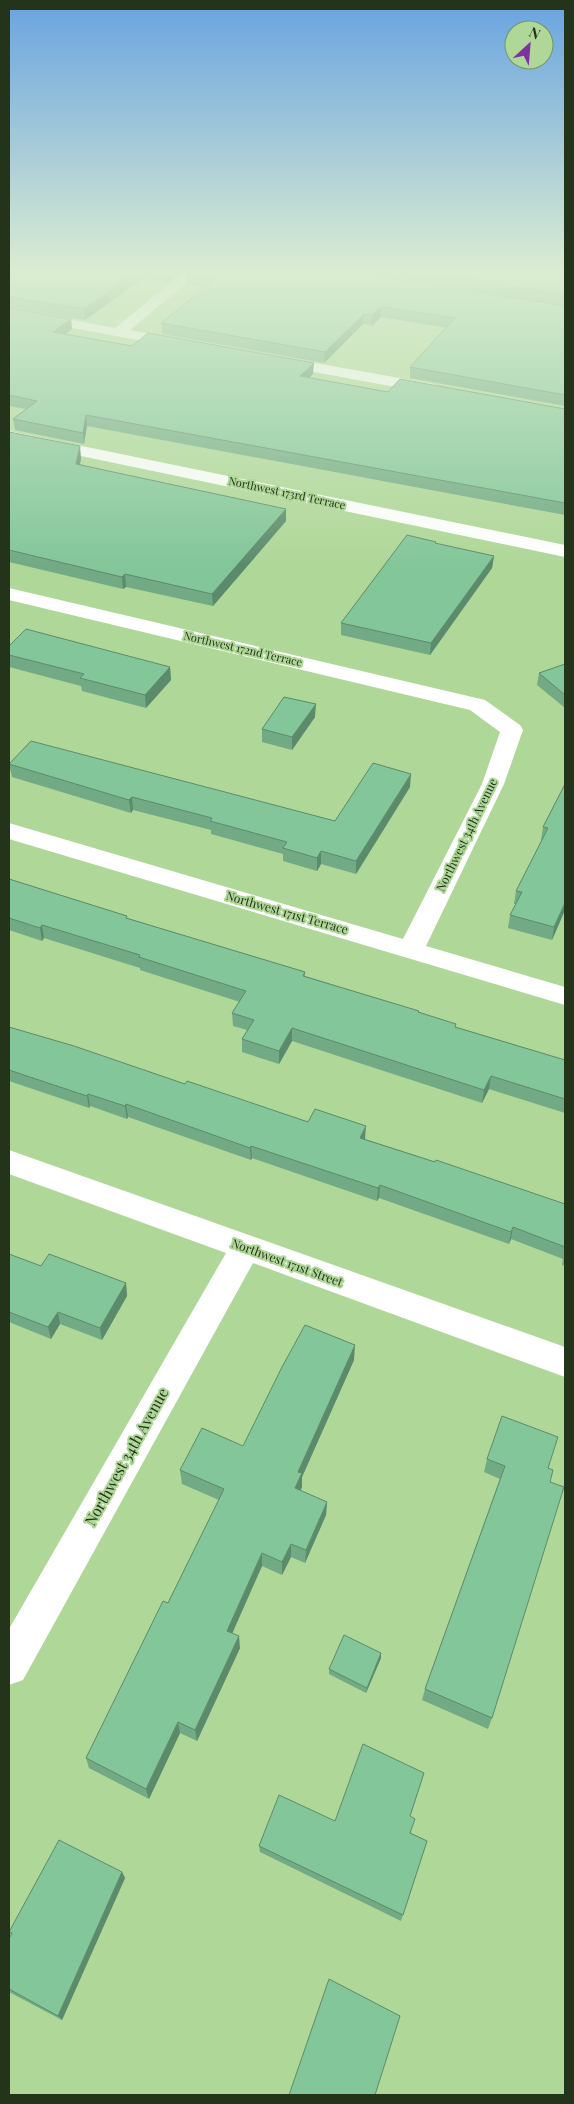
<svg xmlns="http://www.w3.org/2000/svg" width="574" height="2104" font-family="'Playfair Display',serif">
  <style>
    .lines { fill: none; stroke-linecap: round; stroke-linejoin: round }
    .minor { fill: #fff; fill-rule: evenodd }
    .wall { fill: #71aa84 }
    .shaded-wall { fill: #5c8b6b }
    .building { fill: #83c699; stroke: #5c8b6b }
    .labels { text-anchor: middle; stroke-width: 4; stroke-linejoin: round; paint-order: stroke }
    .far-street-label { font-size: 11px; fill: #24341b; stroke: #afd798 }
    .street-label { font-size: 12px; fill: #24341b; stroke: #afd798 }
    .near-street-label { font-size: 15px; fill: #24341b; stroke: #afd798 }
  </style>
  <rect width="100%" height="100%" fill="#afd798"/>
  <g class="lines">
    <g class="minor">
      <polygon points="185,271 201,271 130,330 185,341 187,344 185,347 180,348 9,316 9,308 115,328"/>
      <polygon points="276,356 433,384 439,386 441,389 439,392 433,394 271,364 268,361 271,358"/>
      <polygon points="9,431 565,545 565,557 9,441"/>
      <polygon points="9,588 485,700 520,725 523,730 504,784 426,946 565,987 565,1005 9,839 9,823 403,939 482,784 500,732 470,710 9,600"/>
      <polygon points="9,1150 565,1347 565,1377 253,1263 23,1680 9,1685 9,1629 226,1253 9,1174"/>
    </g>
  </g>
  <g class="wall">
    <polygon points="9,271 182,271 168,282 143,278 85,320 9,307"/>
    <polygon points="358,271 565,271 565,306"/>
    <polygon points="186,275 565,306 565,406 410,378 410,367 447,328 381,317 372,326 363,324 324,363 162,334 161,323 205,288 187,285"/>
    <polygon points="9,308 71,319 72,329 65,334 132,346 313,374 309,378 388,392 565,409 565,515 87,426 84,444 15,430 13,419 26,409 9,406"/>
    <polygon points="9,432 81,458 80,464 286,521 213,606 126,587 123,589 9,562"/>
    <polygon points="436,544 494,556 492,568 430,655 341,635 341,623"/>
    <polygon points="9,646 170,667 171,680 146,708 82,691 81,686 9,667"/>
    <polygon points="565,664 565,708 537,685 539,673"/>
    <polygon points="315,717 292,750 262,742 262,729"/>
    <polygon points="9,764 335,821 410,787 356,874 321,864 317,871 283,861 283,854 211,834 211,830 133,810 131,813 12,777"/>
    <polygon points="565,784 565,910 552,940 508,928 510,915 516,904 514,904 516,891 542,840 541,840 543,827"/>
    <polygon points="9,879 127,916 127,918 305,972 305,976 419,1012 456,1027 565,1060 565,1113 489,1089 482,1103 292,1041 279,1064 242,1052 242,1039 247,1030 233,1026 232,1013 240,1002 140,970 140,968 44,938 42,941 9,930"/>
    <polygon points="9,1027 185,1084 365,1139 565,1204 565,1266 562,1265 563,1259 511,1239 509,1244 379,1198 377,1201 252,1158 251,1160 128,1117 127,1119 90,1106 89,1108 9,1081"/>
    <polygon points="9,1254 41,1266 126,1283 127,1296 102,1340 60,1324 51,1339 9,1322"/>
    <polygon points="354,1360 302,1477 302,1487 300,1491 327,1502 326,1515 305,1563 291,1557 282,1575 262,1566 232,1633 240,1648 197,1741 180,1733 149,1799 89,1768 86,1758 168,1603 219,1500 182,1484 180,1470 243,1446"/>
    <polygon points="487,1459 548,1468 550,1482 492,1718 488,1729 422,1700 425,1689 500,1479 484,1472"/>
    <polygon points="381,1653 381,1658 366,1693 329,1674 329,1669"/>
    <polygon points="422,1780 410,1816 411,1833 427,1841 401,1921 260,1852 259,1846 335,1821"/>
    <polygon points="122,1872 125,1878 62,2020 9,1992 9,1939 11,1934 9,1932"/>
  </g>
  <g class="shaded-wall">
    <polygon points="137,271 143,271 143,278 85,320 84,309"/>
    <polygon points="169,271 182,271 168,282 168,272"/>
    <polygon points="381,307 381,317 372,326 372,315"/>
    <polygon points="364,314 363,324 324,363 325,352"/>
    <polygon points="71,319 72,329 54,343 53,332"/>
    <polygon points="314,363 313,374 300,387 300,376"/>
    <polygon points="86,415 87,426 84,444 83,433"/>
    <polygon points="80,446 81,458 78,475 76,464"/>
    <polygon points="286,509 286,521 213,606 212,594"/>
    <polygon points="494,556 492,568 430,655 431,643"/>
    <polygon points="125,574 126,587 123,589 122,577"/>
    <polygon points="170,667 171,680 146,708 145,695"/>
    <polygon points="316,704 315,717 292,750 292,737"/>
    <polygon points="411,774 410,787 356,874 356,861"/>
    <polygon points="132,797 133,810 131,813 129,800"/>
    <polygon points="321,851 321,864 317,871 317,858"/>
    <polygon points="565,903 565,910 552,940 554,927"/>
    <polygon points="42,925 44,938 42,941 40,928"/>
    <polygon points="292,1028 292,1041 279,1064 279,1051"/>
    <polygon points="491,1076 489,1089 482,1103 484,1090"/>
    <polygon points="88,1094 90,1106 89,1108 87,1096"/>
    <polygon points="126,1104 128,1117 127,1119 125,1106"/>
    <polygon points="366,1126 365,1139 359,1151 360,1138"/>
    <polygon points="251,1146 252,1158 251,1160 250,1148"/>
    <polygon points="380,1185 379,1198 377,1201 378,1188"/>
    <polygon points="513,1227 511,1239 509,1244 511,1232"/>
    <polygon points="126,1283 127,1296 102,1340 100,1328"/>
    <polygon points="58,1312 60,1324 51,1339 48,1327"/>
    <polygon points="355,1345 354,1360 302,1477 302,1487 295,1502 295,1488 298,1472"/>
    <polygon points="327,1502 326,1515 305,1563 306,1550"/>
    <polygon points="291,1544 291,1557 282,1575 282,1562"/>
    <polygon points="262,1553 262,1566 228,1643 227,1631"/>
    <polygon points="239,1636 240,1648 197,1741 195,1730"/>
    <polygon points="381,1653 381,1658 366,1693 367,1688"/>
    <polygon points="178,1722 180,1733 149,1799 146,1789"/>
    <polygon points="122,1872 125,1878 62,2020 58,2016"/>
  </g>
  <g class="building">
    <polygon points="9,271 137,271 84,309 9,297"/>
    <polygon points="191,271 344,271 565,306 565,395 410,367 455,318 381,307 372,315 364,314 325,352 161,323 215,280 186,275"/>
    <polygon points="419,271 565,271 565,295"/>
    <polygon points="9,308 71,319 53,332 132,346 148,333 314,363 300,376 388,392 400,379 565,409 565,503 86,415 83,433 13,419 37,401 9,395"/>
    <polygon points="9,432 80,446 76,464 286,509 212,594 125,574 122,577 9,550"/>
    <polygon points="407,535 436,542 435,543 494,556 431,643 341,623"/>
    <polygon points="26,629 170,667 145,695 80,678 84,674 9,655 9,646"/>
    <polygon points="565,664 565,695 539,673"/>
    <polygon points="284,697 316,704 292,737 262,729"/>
    <polygon points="31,741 335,821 373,763 411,774 356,861 321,851 317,858 283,848 287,842 210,821 212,818 132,797 129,800 9,764"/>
    <polygon points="565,784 565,903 554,927 510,915 522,892 516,891 548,828 543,827"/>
    <polygon points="9,879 127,916 126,918 305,972 303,976 419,1011 418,1012 456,1024 455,1027 565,1060 565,1099 491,1076 484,1090 292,1028 279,1051 242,1039 254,1020 232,1013 246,991 139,957 140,955 42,925 40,928 9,918"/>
    <polygon points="9,1027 74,1046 185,1084 187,1081 308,1122 315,1109 366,1126 360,1138 435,1162 436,1160 565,1204 565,1247 513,1227 511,1232 380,1185 378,1188 251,1146 250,1148 126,1104 125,1106 88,1094 87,1096 9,1070"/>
    <polygon points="9,1254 41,1266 49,1254 126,1283 100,1328 58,1312 48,1327 9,1312"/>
    <polygon points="305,1325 355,1345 298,1472 302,1473 295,1488 327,1502 306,1550 291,1544 282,1562 262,1553 227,1631 239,1636 195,1730 178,1722 146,1789 86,1758 163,1601 168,1603 224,1489 180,1470 202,1428 243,1446 282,1367"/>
    <polygon points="502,1416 558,1437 548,1468 553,1470 550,1482 564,1487 492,1718 425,1689 505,1466 487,1459"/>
    <polygon points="344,1635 381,1653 367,1688 329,1669"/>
    <polygon points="363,1744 424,1773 410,1816 415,1819 410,1833 427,1841 403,1915 259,1846 279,1795 335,1821"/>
    <polygon points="59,1840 122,1872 58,2016 9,1989 9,1939 12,1933 9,1932"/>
    <polygon points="329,1979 400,2016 375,2095 289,2095"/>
  </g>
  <linearGradient id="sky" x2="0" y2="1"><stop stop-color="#68a3e1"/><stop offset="0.48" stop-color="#dbedd1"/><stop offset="1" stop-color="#dbedd1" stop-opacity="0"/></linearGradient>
  <rect width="574" height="566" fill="url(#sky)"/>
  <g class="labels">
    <g class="far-street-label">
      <text transform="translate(287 493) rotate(12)" y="4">Northwest 173rd Terrace</text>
      <text transform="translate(243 649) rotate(13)" y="4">Northwest 172nd Terrace</text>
    </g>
    <g class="street-label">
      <text transform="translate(467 835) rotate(-64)" y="4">Northwest 34th Avenue</text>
      <text transform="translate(287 913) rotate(16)" y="4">Northwest 171st Terrace</text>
      <text transform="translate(287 1263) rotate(20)" y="4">Northwest 171st Street</text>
    </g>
    <g class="near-street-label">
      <text transform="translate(127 1457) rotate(-61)" y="5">Northwest 34th Avenue</text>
    </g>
  </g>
  <rect width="574" height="2104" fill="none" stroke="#24341b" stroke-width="20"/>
  <g transform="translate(529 45) rotate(26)"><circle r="24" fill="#afd798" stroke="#779666"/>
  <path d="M0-4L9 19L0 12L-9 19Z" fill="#8031a1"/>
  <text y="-8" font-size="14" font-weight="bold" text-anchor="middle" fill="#24341b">N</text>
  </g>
</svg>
